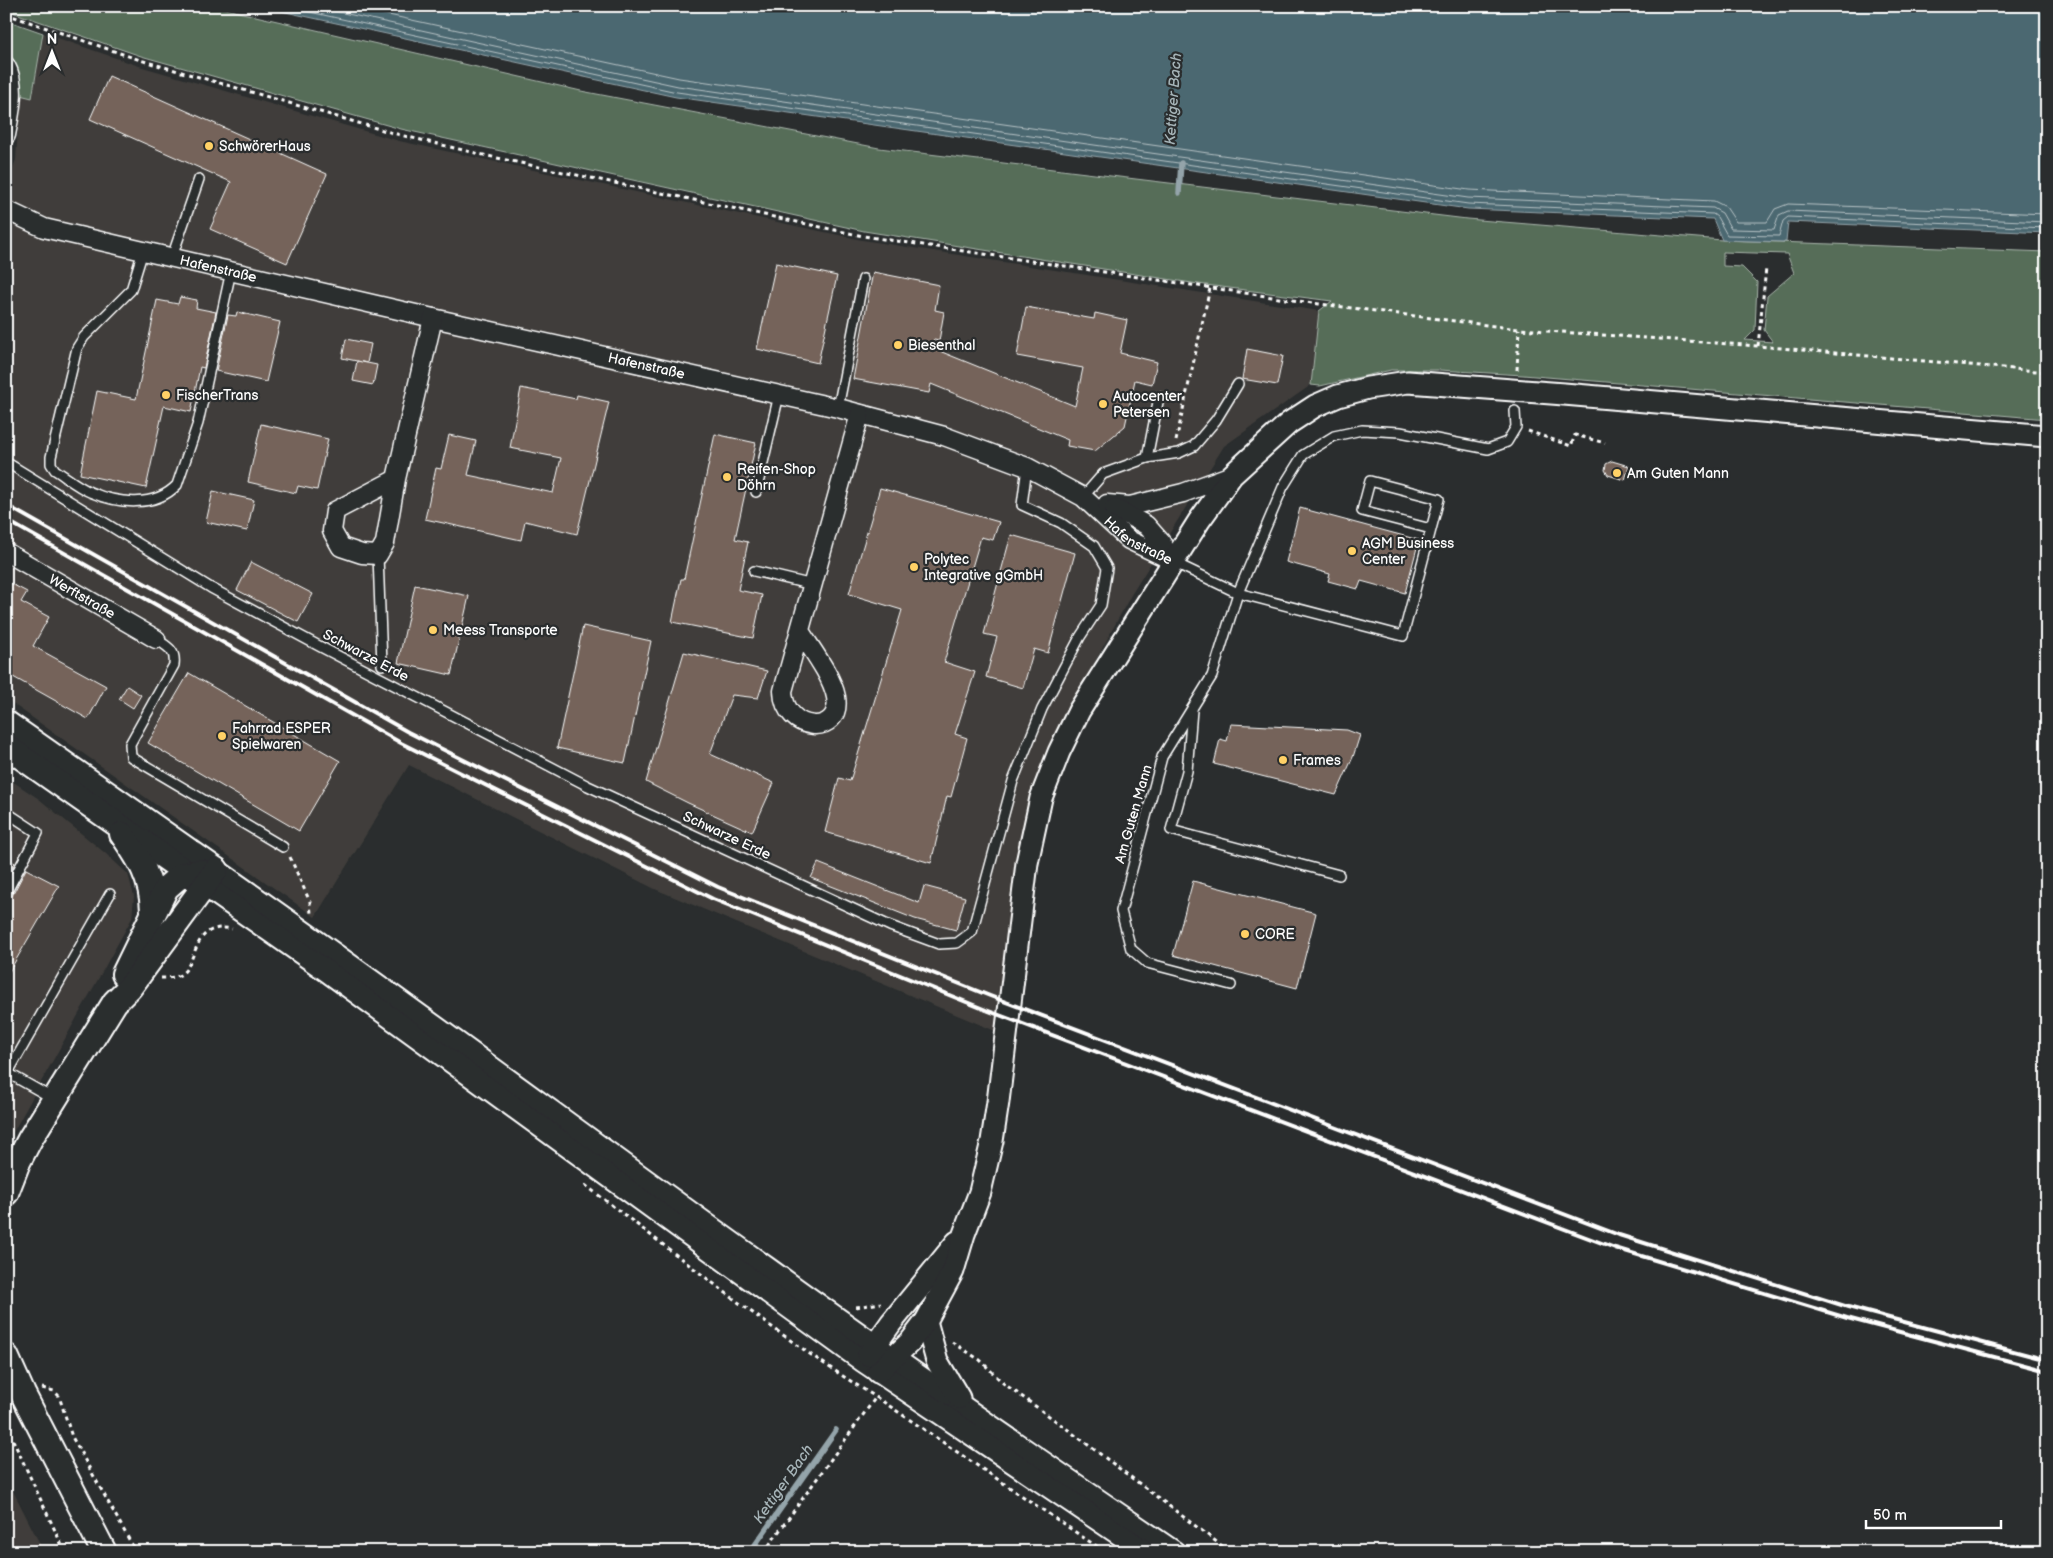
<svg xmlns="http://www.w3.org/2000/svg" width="2053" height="1558" font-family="'Balsamiq Sans',sans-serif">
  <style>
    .built { fill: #403e3b }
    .green { fill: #566d59; stroke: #aab6ac; fill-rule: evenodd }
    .water { fill: #4c6871; stroke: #94a4aa }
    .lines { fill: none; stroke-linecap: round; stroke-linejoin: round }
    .shore { stroke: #b7c3c6; stroke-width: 1 }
    .stream { stroke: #94a4aa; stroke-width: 5.5 }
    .building { fill: #74645a; stroke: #fff }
    .service-casing { stroke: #fff; stroke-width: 12 }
    .minor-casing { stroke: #fff; stroke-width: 21 }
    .tertiary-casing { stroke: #fff; stroke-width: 25 }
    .secondary-casing { stroke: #fff; stroke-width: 28 }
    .path { stroke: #fff; stroke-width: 3; stroke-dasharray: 4 4; stroke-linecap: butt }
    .service { stroke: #2a2d2e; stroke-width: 9 }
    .minor { stroke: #2a2d2e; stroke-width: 18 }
    .tertiary { stroke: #2a2d2e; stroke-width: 21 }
    .secondary { stroke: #2a2d2e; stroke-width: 24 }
    .rail { stroke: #fff; stroke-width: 4 }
    .poi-dot { fill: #ffd166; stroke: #2a2d2e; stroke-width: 2 }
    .labels { text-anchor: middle; stroke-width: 4.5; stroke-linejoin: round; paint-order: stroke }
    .poi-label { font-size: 14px; fill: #fff; stroke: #2a2d2e; text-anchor: start }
    .street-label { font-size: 14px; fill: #fff; stroke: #2a2d2e }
    .water-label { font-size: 15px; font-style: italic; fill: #a6b4b8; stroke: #2a2d2e }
  </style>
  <rect width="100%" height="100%" fill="#2a2d2e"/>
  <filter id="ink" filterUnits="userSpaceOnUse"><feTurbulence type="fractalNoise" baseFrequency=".02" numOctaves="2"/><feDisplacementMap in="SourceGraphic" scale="10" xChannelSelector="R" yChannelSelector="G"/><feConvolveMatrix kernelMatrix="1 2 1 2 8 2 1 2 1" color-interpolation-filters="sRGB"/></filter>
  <g filter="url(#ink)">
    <g class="built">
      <polygon points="43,33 139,66 399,141 575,179 862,240 1319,311 1311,385 1224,446 1131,595 1068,712 1036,786 1016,860 998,1032 655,889 409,765 315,917 6,699 6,184 16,160 20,95 32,97"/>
      <polygon points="6,777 39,799 105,853 128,874 134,896 132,918 6,1145"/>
      <polygon points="6,1477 44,1552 6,1552"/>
    </g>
    <g class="green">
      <path d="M6,6h206l369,85 298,57 588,71 255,21 325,12v167l-524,-44 -84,-5h-48l-71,16 -9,-1 8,-74 13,-10 -134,-17 -334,-53 -463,-102 -260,-73 -135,-46zM1723,252l64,2 7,19 -27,23 -3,34 9,12 -28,-2 10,-10 2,-48 -15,-15 -19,-1z"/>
      <polygon points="6,20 43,33 32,98 20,95 17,70 6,49"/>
    </g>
    <polygon class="water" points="258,6 2047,6 2047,233 1788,222 1786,242 1722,240 1713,219 1468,209 676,97"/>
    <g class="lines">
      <g class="shore">
        <polyline points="282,6 677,92 1468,204 1713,214 1717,217 1727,235 1779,236 1783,221 1788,217 2047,228"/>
        <polyline points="311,6 678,86 1468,198 1713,208 1722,213 1731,229 1774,230 1779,215 1788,211 2047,222"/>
        <polyline points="347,6 679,78 1469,190 1714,201 1726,207 1736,222 1767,222 1775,209 1788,204 2047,214"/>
      </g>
      <g class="stream">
        <polyline points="1179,193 1181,163"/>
        <polyline points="750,1552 836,1430"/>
      </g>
    </g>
    <g class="building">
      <polygon points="109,76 327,174 287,263 210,229 231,182 90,119"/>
      <polygon points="776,263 837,276 818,363 757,349"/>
      <polygon points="873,272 939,285 935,310 944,312 939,341 934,340 932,348 1075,406 1083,368 1017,356 1026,307 1094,319 1095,313 1127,320 1120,353 1157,362 1152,384 1135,380 1125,426 1095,451 1067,446 1068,440 931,384 929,393 853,379"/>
      <polygon points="180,297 197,300 196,308 216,312 204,368 200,367 191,412 164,406 146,488 80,474 97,391 136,399 157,300 178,304"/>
      <polygon points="237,312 280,322 266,382 216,371 228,315 236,316"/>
      <polygon points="346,339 371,344 367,363 342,358"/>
      <polygon points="1247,349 1283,356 1277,385 1242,379"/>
      <polygon points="357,361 377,365 373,385 353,381"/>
      <polygon points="521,388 576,399 577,395 609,402 577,534 525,521 521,540 425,519 436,468 441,469 449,435 476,441 468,475 553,493 561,458 510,448"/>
      <polygon points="261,424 328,439 317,490 298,486 296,493 248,482"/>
      <polygon points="715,434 756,443 735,539 748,542 738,590 762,595 753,638 672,622 681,579 684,579"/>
      <polygon points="1612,461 1629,466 1625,480 1608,475 1605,470 1606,464"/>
      <polygon points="880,488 999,522 993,540 981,537 944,662 975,672 955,734 967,738 951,797 947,796 931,863 825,832 839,778 850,781 902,610 849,594"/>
      <polygon points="213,491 254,500 247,531 206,522"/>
      <polygon points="1300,508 1419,540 1405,593 1361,581 1358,589 1328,581 1330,574 1286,562"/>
      <polygon points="1011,535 1075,553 1048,653 1034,649 1023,688 986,677 997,637 984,634"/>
      <polygon points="251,562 313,594 298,622 237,590"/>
      <polygon points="6,581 27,592 21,602 49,617 33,646 106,686 88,719 6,673"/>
      <polygon points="415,585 469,596 451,675 398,663"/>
      <polygon points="583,626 651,641 625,763 557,748"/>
      <polygon points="684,652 767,671 758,698 732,695 710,754 774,783 752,832 688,803 646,782"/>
      <polygon points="189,673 340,761 299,831 148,743"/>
      <polygon points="127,686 141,695 133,708 119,699"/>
      <polygon points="1231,724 1347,730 1360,735 1353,757 1336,795 1214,764 1220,739 1227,741"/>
      <polygon points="6,858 15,863 6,879"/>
      <polygon points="818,863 919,903 924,886 965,897 956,930 915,919 811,878"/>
      <polygon points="26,869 59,886 6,977 6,899 12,896"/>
      <polygon points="1193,881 1316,913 1297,988 1173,955"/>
    </g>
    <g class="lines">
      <g class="service-casing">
        <g id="service">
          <path d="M143,251l-12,39 -47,47 -7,11 -26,109v7l4,6c11,7 23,17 35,22 28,12 65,16 87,-7l21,-62 33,-152"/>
          <polyline points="172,257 199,179"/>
          <polyline points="838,408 863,279"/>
          <polyline points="1147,458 1159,397"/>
          <polyline points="6,462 211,588 319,646 588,786 890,926 939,944 957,943 972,932 1013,781 1042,709 1080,637 1101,605 1107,568 1094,546 1061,523 1022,505 1027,467"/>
          <polyline points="756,492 779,395"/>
          <polyline points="1083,497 1103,474 1147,458 1179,453 1194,446 1216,420 1238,384"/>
          <polyline points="378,555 382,665"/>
          <polyline points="1173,562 1238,593 1403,636 1439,499 1370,481 1362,511 1431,529"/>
          <polyline points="754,571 813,585"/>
          <path d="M156,639c12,8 20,11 18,26l-44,79 1,13 152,90"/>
          <polyline points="1192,710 1187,771 1171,830 1339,875"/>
          <polyline points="6,812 38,833 6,893"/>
          <polyline points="1231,985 1147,963 1131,949 1121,911 1162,757 1212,676 1238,593 1283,487 1303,455 1334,436 1362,430 1400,432 1488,449 1507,442 1516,427 1515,411"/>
          <polyline points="6,1072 54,1099"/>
          <polyline points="6,1076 110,894"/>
        </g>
      </g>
      <g class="minor-casing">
        <g id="minor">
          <path d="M6,66c11,20 4,47 0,69"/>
          <path id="s1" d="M6,210l38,18 389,90 405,90 106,28 83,31 56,30 46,43 44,21"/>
          <polyline points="396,479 335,511 332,531 341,547 362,554 378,555 385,543 396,479 433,318"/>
          <polyline points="1107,504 1130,506 1183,493 1232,475"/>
          <polyline points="1114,508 1146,525 1161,542 1173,561"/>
          <path id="s2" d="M6,552l150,87"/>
          <path d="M800,631c12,19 32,45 36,66 7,40 -52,36 -53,-6l77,-277"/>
        </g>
      </g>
      <g class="tertiary-casing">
        <g id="tertiary">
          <path d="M216,870c186,130 367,266 551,398 134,97 270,191 407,284"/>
          <polyline points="204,885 327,971 863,1361 1146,1552"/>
          <polyline points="926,1321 937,1361 959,1398"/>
          <polyline points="868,1355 891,1323 957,1242"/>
          <polyline points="878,1372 910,1342 926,1321 953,1271 964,1234 980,1192 992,1141 998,1102 1027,863 1041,798 1059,752 1079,711 1199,521 1232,475 1289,423 1315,406 1338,396 1368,388 1408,382 1564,394 2047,436"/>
        </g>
      </g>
      <g class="secondary-casing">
        <g id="secondary">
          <polyline points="6,723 216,870"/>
          <polyline points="6,746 204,885"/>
          <path d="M122,834c18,26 30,44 31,77"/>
          <polyline points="124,974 166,888 181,875 201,871"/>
          <polyline points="6,1193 18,1162 30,1139 115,1002 130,987 216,870"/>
          <polyline points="6,1356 23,1394 104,1552"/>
        </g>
      </g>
      <g class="path">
        <polyline points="6,14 140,60 400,135 488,156 863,236 1319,304 1519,329 1758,346 2047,372"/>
        <polyline points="1758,346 1766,268"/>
        <polyline points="1517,370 1519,329"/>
        <polyline points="1528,431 1571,446 1575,435 1605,443"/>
        <polyline points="1176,441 1210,288"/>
        <polyline points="290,857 310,902 311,914"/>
        <path d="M161,978c7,0 13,0 19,-3 19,-12 11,-54 52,-46"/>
        <path d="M585,1185c96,72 188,149 291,212l229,155"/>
        <polyline points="856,1307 881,1303"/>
        <polyline points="952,1342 980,1360 1003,1383 1063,1426 1230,1552"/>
        <polyline points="42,1388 54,1391 59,1396 72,1437 136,1552"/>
        <polyline points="6,1425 65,1552"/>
        <polyline points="764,1552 876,1397"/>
      </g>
      <use href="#service" class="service"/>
      <use href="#minor" class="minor"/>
      <use href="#tertiary" class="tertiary"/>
      <use href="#secondary" class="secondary"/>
      <g class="rail">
        <polyline points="6,505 408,732 718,887 990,996 1619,1235 1848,1307 2047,1360"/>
        <polyline points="6,520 401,743 713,899 986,1010 1615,1248 1847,1318 2047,1371"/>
      </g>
    </g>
  </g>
  <g class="poi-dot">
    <circle cx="209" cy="146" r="5"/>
    <circle cx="898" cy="345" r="5"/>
    <circle cx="166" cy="395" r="5"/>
    <circle cx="1103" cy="404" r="5"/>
    <circle cx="1617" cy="473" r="5"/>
    <circle cx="727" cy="477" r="5"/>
    <circle cx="1352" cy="551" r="5"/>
    <circle cx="914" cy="567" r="5"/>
    <circle cx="433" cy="630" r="5"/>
    <circle cx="222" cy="736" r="5"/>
    <circle cx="1283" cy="760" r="5"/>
    <circle cx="1245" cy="934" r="5"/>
  </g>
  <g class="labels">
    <g class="poi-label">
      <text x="219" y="151">SchwörerHaus</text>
      <text x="908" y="350">Biesenthal</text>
      <text x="176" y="400">FischerTrans</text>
      <text x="1113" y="401">Autocenter<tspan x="1113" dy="16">Petersen</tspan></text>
      <text x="737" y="474">Reifen-Shop<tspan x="737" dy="16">Döhrn</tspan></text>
      <text x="1627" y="478">Am Guten Mann</text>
      <text x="1362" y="548">AGM Business<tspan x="1362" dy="16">Center</tspan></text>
      <text x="924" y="564">Polytec<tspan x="924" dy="16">Integrative gGmbH</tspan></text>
      <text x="443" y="635">Meess Transporte</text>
      <text x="232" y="733">Fahrrad ESPER<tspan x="232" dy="16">Spielwaren</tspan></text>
      <text x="1293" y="765">Frames</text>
      <text x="1255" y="939">CORE</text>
    </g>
    <g class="street-label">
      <text dy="5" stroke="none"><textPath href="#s1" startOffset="221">Hafenstraße</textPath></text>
      <text dy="5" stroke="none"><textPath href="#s1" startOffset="660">Hafenstraße</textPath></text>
      <text dy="5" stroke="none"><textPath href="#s1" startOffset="1189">Hafenstraße</textPath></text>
      <text dy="5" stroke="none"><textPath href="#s2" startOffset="88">Werftstraße</textPath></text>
      <text transform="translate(366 655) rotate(28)" y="5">Schwarze Erde</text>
      <text transform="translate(1133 814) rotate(-74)" y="5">Am Guten Mann</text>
      <text transform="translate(727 835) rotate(25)" y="5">Schwarze Erde</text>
    </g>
    <g class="water-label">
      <text transform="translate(1173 99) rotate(-86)" y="5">Kettiger Bach</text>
      <text transform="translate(783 1484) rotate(-55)" y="5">Kettiger Bach</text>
    </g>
  </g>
  <rect width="2053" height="1558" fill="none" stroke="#2a2d2e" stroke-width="25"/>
  <rect x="12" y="12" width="2028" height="1533" fill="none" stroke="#fff" stroke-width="2" filter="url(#ink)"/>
  <g transform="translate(52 52)" stroke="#2a2d2e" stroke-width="4" paint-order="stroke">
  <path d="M0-4L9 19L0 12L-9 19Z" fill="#ffffff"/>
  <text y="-8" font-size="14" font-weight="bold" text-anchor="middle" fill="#ffffff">N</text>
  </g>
  <path d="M1866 1520v8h135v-8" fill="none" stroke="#ffffff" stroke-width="2.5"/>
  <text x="1873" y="1520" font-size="15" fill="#ffffff" stroke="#2a2d2e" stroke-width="4" paint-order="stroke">50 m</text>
</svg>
